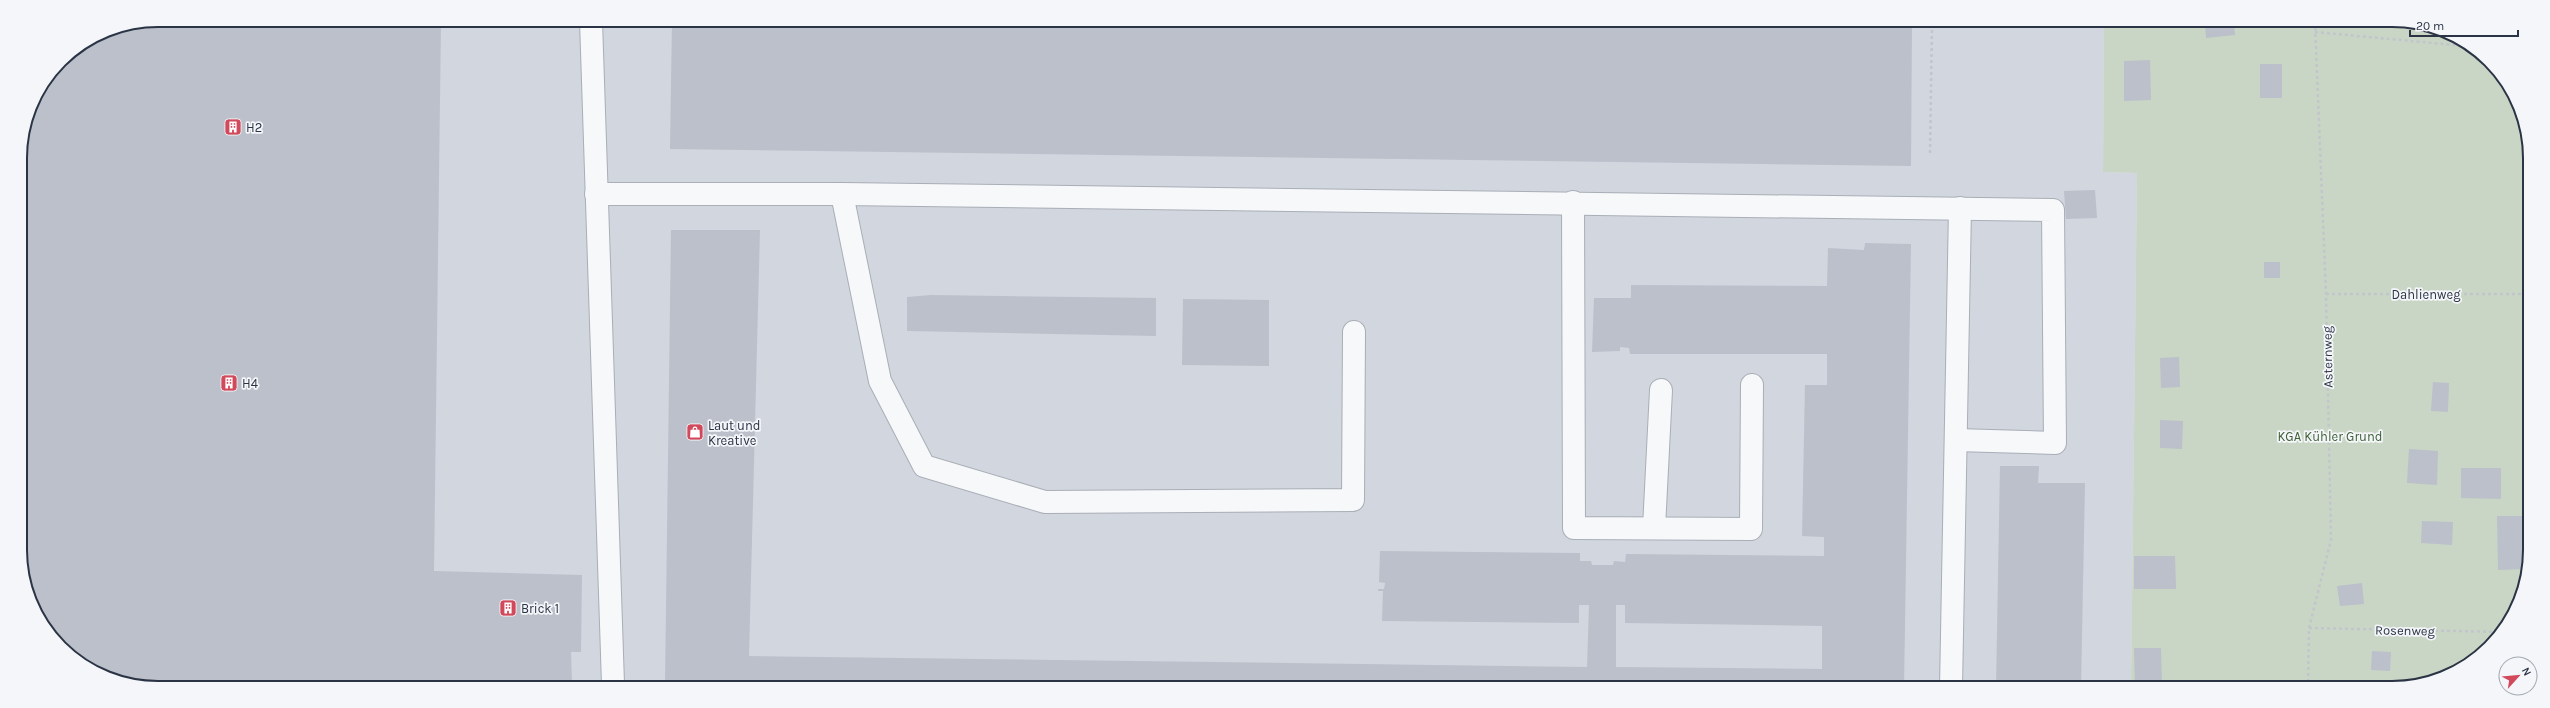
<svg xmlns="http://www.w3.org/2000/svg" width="2550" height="708" font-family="Karla,sans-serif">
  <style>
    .built { fill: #d2d6de }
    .green { fill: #c9d6c5 }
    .building { fill: #bbc0ca; fill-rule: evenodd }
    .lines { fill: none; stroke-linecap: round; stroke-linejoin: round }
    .minor-casing { stroke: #a9aeb7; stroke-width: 24 }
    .path { stroke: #c2c5cb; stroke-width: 2.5; stroke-dasharray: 3 3; stroke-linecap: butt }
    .minor { stroke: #f7f8fa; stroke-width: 22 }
    .labels { text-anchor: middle; stroke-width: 3.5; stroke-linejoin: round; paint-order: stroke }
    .poi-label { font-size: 13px; fill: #2b3445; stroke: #f4f6f9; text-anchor: start }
    .street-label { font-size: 13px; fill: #2b3445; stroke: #f4f6f9 }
    .park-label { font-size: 13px; fill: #3f6138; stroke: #f4f6f9 }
    .rim { fill: none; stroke: #2b3445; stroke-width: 2 }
  </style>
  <rect width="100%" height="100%" fill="#e4e7ec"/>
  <polygon class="built" points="158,20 2104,24 2103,172 2137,173 2131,687 122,683 89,669 54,641 23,577 20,149 31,105 61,60 105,30"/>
  <polygon class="green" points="2104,24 2428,25 2490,61 2516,97 2527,131 2525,586 2511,619 2483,654 2445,678 2401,688 2131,687 2137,173 2103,172"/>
  <g class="building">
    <polygon points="158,20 441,21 434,571 582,575 581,652 571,652 572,684 122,683 89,669 54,641 23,577 20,149 31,105 61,60 105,30"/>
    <polygon points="672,21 1912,24 1911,166 670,149"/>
    <polygon points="2205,24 2234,24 2235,35 2206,38"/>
    <polygon points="2150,60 2151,100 2124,101 2124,61"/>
    <rect x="2260" y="64" width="22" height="34"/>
    <polygon points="2095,190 2097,218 2066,219 2064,191"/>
    <path d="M671,230h89l-11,426 838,11 2,-62h-10v18l-197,-2 1,-30h-5v-2h6l1,-6 -6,-1 1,-31 200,2v8h11l1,4h21l1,-4 11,1 1,-8 198,2v-19l-22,-1 3,-151h22v-31h-197l-1,-6 -9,-1v4l-28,1 2,-54h37v-13l196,1 1,-38 36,2 1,-7 46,1 -7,443 -1239,-3zM1616,605h9v18l197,3v43l-206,-2z"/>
    <rect x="2264" y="262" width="16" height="16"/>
    <polygon points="931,295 1156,298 1156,336 907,331 907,297"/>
    <polygon points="1183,299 1269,300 1269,366 1182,365"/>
    <polygon points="2179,357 2180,387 2161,388 2160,358"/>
    <polygon points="2433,382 2449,383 2448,412 2431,411"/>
    <polygon points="2160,420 2183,421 2182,449 2160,448"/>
    <polygon points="2409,449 2438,451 2437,485 2407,483"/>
    <polygon points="2000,466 2039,466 2038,483 2085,483 2081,687 1996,687"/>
    <polygon points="2461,468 2501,468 2501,499 2461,498"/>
    <polygon points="2497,516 2526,516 2525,569 2498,570"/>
    <polygon points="2422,521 2453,522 2452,545 2421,543"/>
    <polygon points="2134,556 2175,556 2176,589 2134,589"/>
    <polygon points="2362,583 2364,604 2340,606 2337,586"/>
    <polygon points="2134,648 2161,648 2162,686 2135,687"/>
    <polygon points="2372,651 2391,652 2390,671 2371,670"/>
  </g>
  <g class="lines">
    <g class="minor-casing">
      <g id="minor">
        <polyline points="591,21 613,684"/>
        <polyline points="596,194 842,194 2053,210 2055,443 1956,440"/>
        <polyline points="842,194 880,381 924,466 1045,502 1353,500 1354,332"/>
        <polyline points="1573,202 1574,528 1751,529 1752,385"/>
        <polyline points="1654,528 1661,390"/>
        <polyline points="1951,687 1960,208"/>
      </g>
    </g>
    <g class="path">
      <polyline points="2315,32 2465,46"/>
      <polyline points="1930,153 1932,24"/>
      <polyline points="2326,294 2527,294"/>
      <polyline points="2309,628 2501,632"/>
      <polyline points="2308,688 2309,628 2331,540 2326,294 2315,24"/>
    </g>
    <use href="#minor" class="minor"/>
  </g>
  <defs>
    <g id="building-square" transform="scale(0.9)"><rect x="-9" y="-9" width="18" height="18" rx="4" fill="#d1495b" stroke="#f4f6f9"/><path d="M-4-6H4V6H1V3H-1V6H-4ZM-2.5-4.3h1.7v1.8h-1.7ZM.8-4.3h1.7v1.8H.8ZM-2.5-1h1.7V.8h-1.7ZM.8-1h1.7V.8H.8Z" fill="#fff"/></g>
    <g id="shop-square" transform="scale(0.9)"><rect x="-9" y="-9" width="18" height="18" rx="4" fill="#d1495b" stroke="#f4f6f9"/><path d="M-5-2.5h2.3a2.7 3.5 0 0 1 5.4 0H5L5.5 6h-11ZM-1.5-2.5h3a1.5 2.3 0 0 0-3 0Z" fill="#fff"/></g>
  </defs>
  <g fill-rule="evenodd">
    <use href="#building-square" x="233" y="127"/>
    <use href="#building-square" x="229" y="383"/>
    <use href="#shop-square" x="695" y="432"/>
    <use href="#building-square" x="508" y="608"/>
  </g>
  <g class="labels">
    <g class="poi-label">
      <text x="246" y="132">H2</text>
      <text x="242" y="388">H4</text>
      <text x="708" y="430">Laut und<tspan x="708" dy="15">Kreative</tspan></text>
      <text x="521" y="613">Brick 1</text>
    </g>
    <g class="street-label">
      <text x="2426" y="299">Dahlienweg</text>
      <text transform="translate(2327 357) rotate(-91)" y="5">Asternweg</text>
      <text transform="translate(2405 630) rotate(1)" y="5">Rosenweg</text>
    </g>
    <g class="park-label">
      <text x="2330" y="441">KGA Kühler Grund</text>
    </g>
  </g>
  <path d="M0 0H2550V708H0ZM158 27H2392A131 131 0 0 1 2523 158V550A131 131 0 0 1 2392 681H158A131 131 0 0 1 27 550V158A131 131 0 0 1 158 27Z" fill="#f4f6f9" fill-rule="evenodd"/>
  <path class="rim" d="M158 27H2392A131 131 0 0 1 2523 158V550A131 131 0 0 1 2392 681H158A131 131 0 0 1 27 550V158A131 131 0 0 1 158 27Z"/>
  <g transform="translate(2518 676) rotate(63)"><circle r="19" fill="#f4f6f9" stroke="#a4a8b1"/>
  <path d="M0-3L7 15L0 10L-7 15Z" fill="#d1495b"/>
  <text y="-6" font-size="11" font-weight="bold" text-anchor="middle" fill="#2b3445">N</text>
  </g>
  <path d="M2410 30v6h108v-6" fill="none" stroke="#2b3445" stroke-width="2"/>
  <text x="2416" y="30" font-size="12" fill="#2b3445" stroke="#f4f6f9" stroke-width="3" paint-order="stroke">20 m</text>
</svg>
